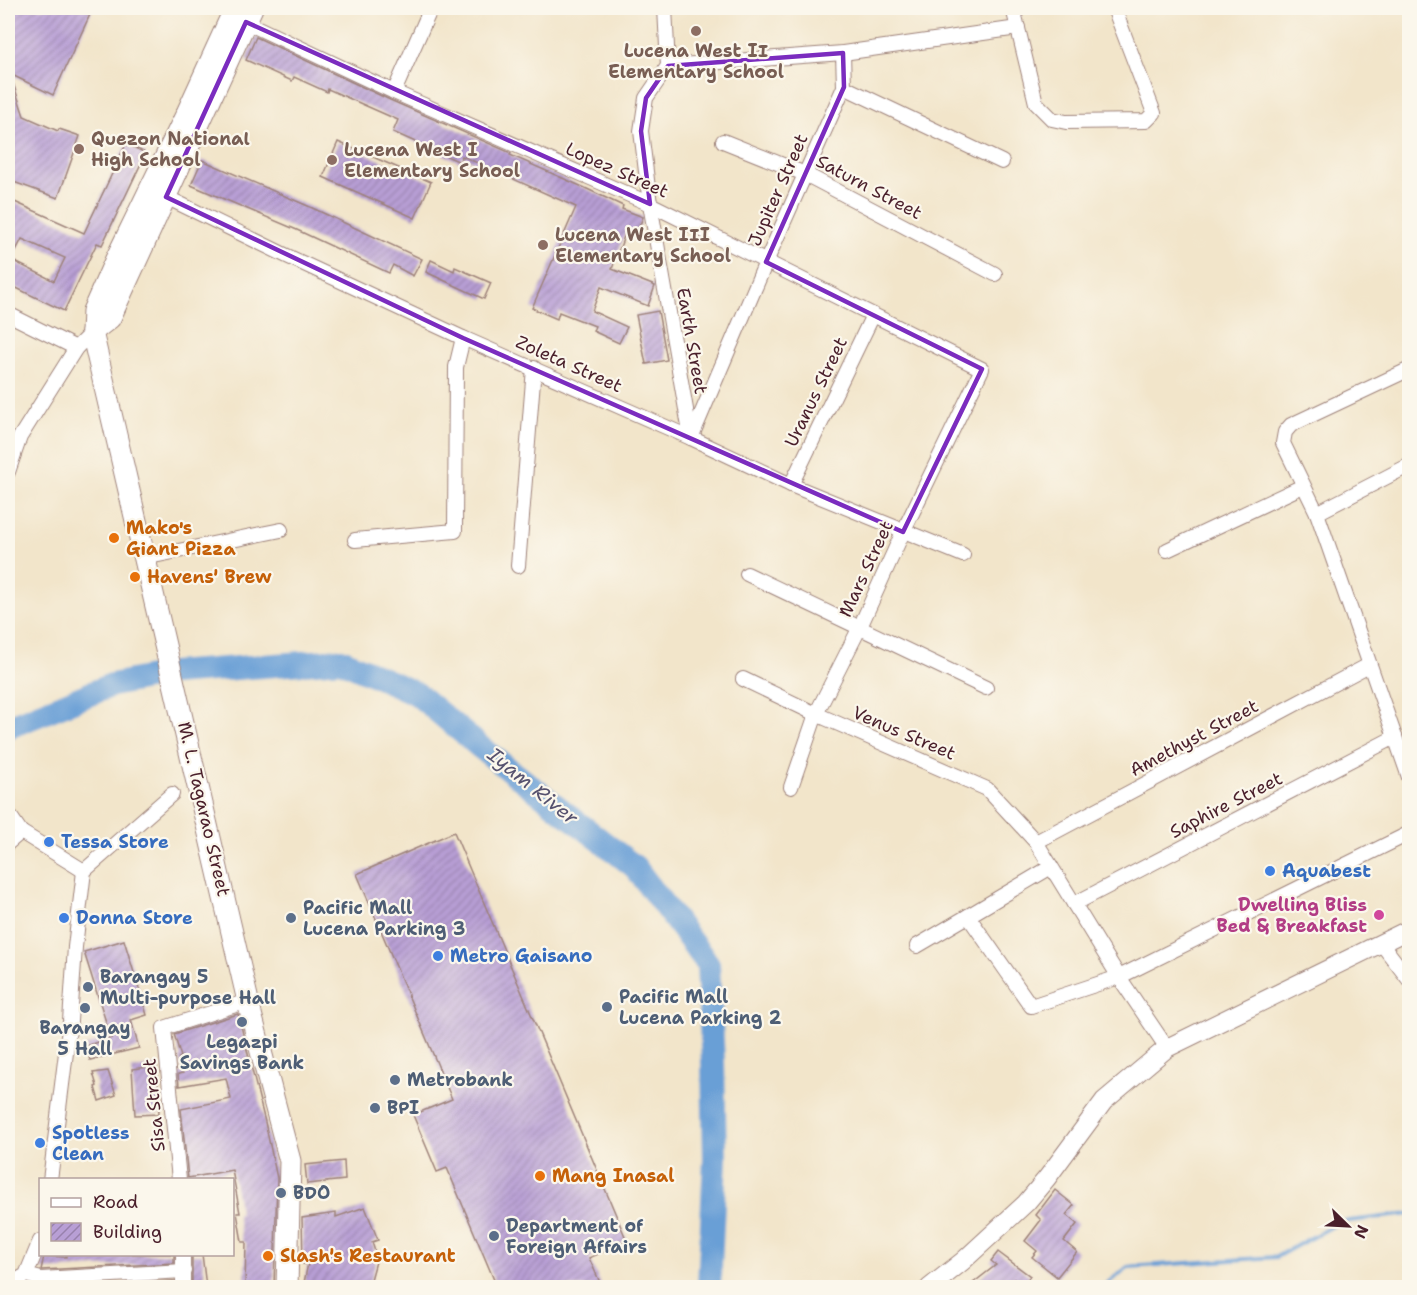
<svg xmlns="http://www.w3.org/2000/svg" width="1417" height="1295" font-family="'Shantell Sans',sans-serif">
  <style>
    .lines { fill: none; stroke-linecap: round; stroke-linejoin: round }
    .stream { stroke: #699fd6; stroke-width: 4 }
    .river { stroke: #699fd6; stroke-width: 24 }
    .building { fill: url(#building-hatch); fill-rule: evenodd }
    .minor-casing { stroke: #9e827a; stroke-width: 16 }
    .secondary-casing { stroke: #9e827a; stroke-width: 20 }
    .primary-casing { stroke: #9e827a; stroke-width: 23 }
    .minor { stroke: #fff; stroke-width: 14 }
    .secondary { stroke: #fff; stroke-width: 18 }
    .primary { stroke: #fff; stroke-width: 21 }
    .marked { fill: none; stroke: #7b2cbf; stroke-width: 4.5; stroke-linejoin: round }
    .education-dot { fill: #8d6e63; stroke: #fbf7ec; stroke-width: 2 }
    .food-dot { fill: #e8710a; stroke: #fbf7ec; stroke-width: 2 }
    .shop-dot { fill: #3f7fe0; stroke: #fbf7ec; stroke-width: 2 }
    .hotel-dot { fill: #d1479c; stroke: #fbf7ec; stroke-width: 2 }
    .service-dot { fill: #5c6f8a; stroke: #fbf7ec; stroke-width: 2 }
    .labels { text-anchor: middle; stroke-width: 4.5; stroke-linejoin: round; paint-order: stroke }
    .education-label { font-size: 18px; font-weight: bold; fill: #785e54; stroke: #fbf7ec; text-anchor: start }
    .street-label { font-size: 18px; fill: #4a1f2b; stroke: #fbf7ec }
    .food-label { font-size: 18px; font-weight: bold; fill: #c56008; stroke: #fbf7ec; text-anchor: start }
    .shop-label { font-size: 18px; font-weight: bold; fill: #366cbe; stroke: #fbf7ec; text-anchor: start }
    .hotel-label { font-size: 18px; font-weight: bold; fill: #b23c85; stroke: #fbf7ec; text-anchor: end }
    .service-label { font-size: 18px; font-weight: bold; fill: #4e5e75; stroke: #fbf7ec; text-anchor: start }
    .water-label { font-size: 20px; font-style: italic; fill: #56526f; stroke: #fbf7ec }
  </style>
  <defs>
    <pattern id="building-hatch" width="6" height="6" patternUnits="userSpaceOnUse" patternTransform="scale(1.5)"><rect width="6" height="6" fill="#b89fd5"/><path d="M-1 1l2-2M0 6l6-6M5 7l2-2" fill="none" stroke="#9881ad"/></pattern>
  </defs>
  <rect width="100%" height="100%" fill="#fbf7ec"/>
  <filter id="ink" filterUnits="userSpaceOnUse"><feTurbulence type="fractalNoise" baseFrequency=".0167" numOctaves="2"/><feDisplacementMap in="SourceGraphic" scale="12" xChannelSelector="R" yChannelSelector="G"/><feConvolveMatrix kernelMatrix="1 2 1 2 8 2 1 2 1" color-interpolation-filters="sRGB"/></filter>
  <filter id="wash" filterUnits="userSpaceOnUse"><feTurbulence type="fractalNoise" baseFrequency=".008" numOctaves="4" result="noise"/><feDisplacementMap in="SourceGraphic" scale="24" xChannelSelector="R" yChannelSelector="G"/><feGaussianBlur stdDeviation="1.35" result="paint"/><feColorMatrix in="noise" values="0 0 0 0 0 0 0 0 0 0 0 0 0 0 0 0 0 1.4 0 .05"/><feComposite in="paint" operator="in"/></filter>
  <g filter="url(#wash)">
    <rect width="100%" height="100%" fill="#f2e5ca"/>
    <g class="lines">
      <polyline class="stream" points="1101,1288 1128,1267 1276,1257 1340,1222 1410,1214"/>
      <polyline class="river" points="8,727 112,685 172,673 341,660 417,694 480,747 635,867 708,964 713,1062 715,1159 709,1288"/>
    </g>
    <g id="blocks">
      <g class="building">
        <polygon points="8,8 93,8 53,95 10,74 24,116 58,131 59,129 80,136 58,198 8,180"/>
        <polygon points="256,37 390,100 511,153 510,155 585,188 623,206 622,209 643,217 636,235 626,231 612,269 655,286 648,306 601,287 592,311 627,327 619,343 593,331 595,326 559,312 557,319 532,308 576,207 462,156 460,162 393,132 398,120 328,89 327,92 294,77 292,81 246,60"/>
        <polygon points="338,142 431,182 415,218 323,177"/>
        <path d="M126,144l20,9 -44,92 -5,-2 -33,68 -56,-27v-85l76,34zM22,239l43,19 -11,23 -43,-21z"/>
        <polygon points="202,160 308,206 422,259 413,276 393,265 389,273 297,230 191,185"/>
        <polygon points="431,260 454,271 455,267 491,283 484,299 426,272"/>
        <polygon points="658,311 667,360 646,364 636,315"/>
        <polygon points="454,832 627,1241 589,1258 602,1287 497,1287 447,1168 437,1172 413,1115 452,1099 357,874"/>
        <polygon points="124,940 147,1015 131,1020 139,1048 90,1060 85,1046 111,1038 84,952"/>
        <polygon points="238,1014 265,1122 277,1178 274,1287 245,1287 246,1242 242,1242 237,1213 240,1213 232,1170 188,1178 181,1109 231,1099 226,1078 179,1086 178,1074 183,1073 179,1058 181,1057 174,1034"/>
        <polygon points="157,1066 159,1114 135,1115 132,1069"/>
        <polygon points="108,1071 116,1095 99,1101 95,1087 97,1086 93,1073"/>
        <polygon points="344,1161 345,1180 307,1184 305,1165"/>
        <polygon points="1055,1190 1074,1205 1066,1215 1077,1224 1064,1241 1077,1252 1057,1277 1032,1257 1037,1251 1025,1241 1041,1220 1036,1215"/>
        <polygon points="365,1207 378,1240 372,1242 377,1258 369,1287 354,1287 345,1285 343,1287 303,1287 308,1264 303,1264 302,1218 336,1213 336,1217"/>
        <polygon points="998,1252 1030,1276 1022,1286 1014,1279 1002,1287 968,1287 996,1265 991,1261"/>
        <polygon points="66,1254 174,1254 174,1263 41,1270 44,1256 66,1257"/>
        <polygon points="192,1254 202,1254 206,1287 192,1287"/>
        <polygon points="174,1281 174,1287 132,1287 132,1283"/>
      </g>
    </g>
  </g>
  <g filter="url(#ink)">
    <use href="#blocks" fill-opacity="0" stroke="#9e827a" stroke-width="1.5"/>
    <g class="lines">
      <g class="minor-casing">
        <g id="minor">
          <polyline points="665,8 668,66 646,98 641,131 650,204 691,438"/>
          <polyline points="1013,8 1036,103 1052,119 1066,122 1146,121 1154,113 1114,8"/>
          <polyline points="239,19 394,92 650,204 982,369 903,532 860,627 816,714 791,787"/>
          <polyline points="668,66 843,53 1018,28"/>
          <polyline points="844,87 1002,162"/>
          <polyline points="394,92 431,8"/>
          <polyline points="723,141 805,174 995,274"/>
          <polyline points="166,197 287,256 463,338 691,438 791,485 963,555"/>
          <polyline points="8,314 76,348"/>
          <polyline points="691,438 766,262 844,87 843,53"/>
          <polyline points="1410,465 1317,513 1410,780"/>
          <polyline points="8,472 20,437 76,348 92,332"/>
          <polyline points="791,485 873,315"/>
          <polyline points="1317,513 1283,443 1285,432 1291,425 1410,369"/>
          <polyline points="355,540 455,531 456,367 463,338"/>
          <polyline points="1167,550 1303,486"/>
          <polyline points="144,558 281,530"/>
          <polyline points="518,566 534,368"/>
          <polyline points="747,574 986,688"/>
          <polyline points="743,679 816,714 987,789 1036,842 1119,977 1167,1048"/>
          <polyline points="8,813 21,832 84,871"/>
          <polyline points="1036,842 1369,665"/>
          <polyline points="8,843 21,832"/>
          <polyline points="1051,867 968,916 1031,1006 1119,977 1410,833"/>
          <polyline points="1074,904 1395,737"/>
          <polyline points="1381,943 1410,981"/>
          <polyline points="917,946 968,916"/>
          <polyline points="50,1180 70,1021 75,947 84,871 172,794"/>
          <polyline points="179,1180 164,1028 248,1001"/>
          <polyline points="26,1275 41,1279 184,1271"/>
          <polyline points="8,1285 26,1275 40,1241"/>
          <polyline points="183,1288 183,1254"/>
        </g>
      </g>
      <g class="secondary-casing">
        <polyline id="secondary" points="929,1288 963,1261 1026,1203 1047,1178 1104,1101 1167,1048 1410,929"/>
      </g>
      <g class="primary-casing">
        <g id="primary">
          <polyline points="235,8 186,115 116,259 93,311 92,332 251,1014 290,1161 287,1288"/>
          <polyline points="92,332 110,318 252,8"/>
        </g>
      </g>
      <use href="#minor" class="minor"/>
      <use href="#secondary" class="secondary"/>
      <use href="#primary" class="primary"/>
    </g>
  </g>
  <path class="marked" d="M246,22l404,182 -9,-73 5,-33 22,-32 175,-13 1,34 -78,175 216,107 -79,163 -440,-194 -297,-141z"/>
  <g class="education-dot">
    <circle cx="696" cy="31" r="6"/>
    <circle cx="79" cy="149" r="6"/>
    <circle cx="332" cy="160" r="6"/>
    <circle cx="543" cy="245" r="6"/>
  </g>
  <g class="food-dot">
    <circle cx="114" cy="538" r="6"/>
    <circle cx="135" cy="577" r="6"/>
    <circle cx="540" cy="1176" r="6"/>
    <circle cx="268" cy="1256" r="6"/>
  </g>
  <g class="shop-dot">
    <circle cx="49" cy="842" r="6"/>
    <circle cx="1270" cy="871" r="6"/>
    <circle cx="64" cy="918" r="6"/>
    <circle cx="438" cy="956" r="6"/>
    <circle cx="40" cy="1143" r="6"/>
  </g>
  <circle class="hotel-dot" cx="1379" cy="915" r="6"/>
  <g class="service-dot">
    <circle cx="291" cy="918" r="6"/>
    <circle cx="88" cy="987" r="6"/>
    <circle cx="607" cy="1007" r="6"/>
    <circle cx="85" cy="1008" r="6"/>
    <circle cx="242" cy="1022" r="6"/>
    <circle cx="395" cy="1080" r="6"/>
    <circle cx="375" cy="1108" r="6"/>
    <circle cx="281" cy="1193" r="6"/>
    <circle cx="494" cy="1236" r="6"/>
  </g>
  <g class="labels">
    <g class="education-label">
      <text x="696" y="57" text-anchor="middle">Lucena West II<tspan x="696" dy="21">Elementary School</tspan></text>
      <text x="91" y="145">Quezon National<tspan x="91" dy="21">High School</tspan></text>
      <text x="344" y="156">Lucena West I<tspan x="344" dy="21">Elementary School</tspan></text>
      <text x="555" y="241">Lucena West III<tspan x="555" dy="21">Elementary School</tspan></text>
    </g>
    <g class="street-label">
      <text transform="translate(617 170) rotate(24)" y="6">Lopez Street</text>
      <text transform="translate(869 187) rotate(28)" y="6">Saturn Street</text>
      <text transform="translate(778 190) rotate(-66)" y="6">Jupiter Street</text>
      <text transform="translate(692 341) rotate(80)" y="6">Earth Street</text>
      <text transform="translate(569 364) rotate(24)" y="6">Zoleta Street</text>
      <text transform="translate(816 392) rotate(-64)" y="6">Uranus Street</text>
      <text transform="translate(866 569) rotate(-65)" y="6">Mars Street</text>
      <text transform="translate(904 733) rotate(23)" y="6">Venus Street</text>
      <text transform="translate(1194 738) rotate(-28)" y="6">Amethyst Street</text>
      <text transform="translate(1226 805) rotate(-27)" y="6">Saphire Street</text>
      <text transform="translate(204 809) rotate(77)" y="6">M. L. Tagarao Street</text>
      <text transform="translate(154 1105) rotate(-96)" y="6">Sisa Street</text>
    </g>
    <g class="food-label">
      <text x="126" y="534">Mako's<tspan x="126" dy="21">Giant Pizza</tspan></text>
      <text x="147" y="583">Havens' Brew</text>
      <text x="552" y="1182">Mang Inasal</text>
      <text x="280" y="1262">Slash's Restaurant</text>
    </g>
    <g class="shop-label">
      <text x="61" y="848">Tessa Store</text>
      <text x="1282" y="877">Aquabest</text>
      <text x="76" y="924">Donna Store</text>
      <text x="450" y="962">Metro Gaisano</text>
      <text x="52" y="1139">Spotless<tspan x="52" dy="21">Clean</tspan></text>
    </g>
    <g class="hotel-label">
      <text x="1367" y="911">Dwelling Bliss<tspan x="1367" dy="21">Bed &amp; Breakfast</tspan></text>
    </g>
    <g class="service-label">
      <text x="303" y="914">Pacific Mall<tspan x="303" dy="21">Lucena Parking 3</tspan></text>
      <text x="100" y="983">Barangay 5<tspan x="100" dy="21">Multi-purpose Hall</tspan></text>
      <text x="619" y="1003">Pacific Mall<tspan x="619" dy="21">Lucena Parking 2</tspan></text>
      <text x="85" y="1034" text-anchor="middle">Barangay<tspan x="85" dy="21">5 Hall</tspan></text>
      <text x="242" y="1048" text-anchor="middle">Legazpi<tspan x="242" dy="21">Savings Bank</tspan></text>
      <text x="407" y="1086">Metrobank</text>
      <text x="387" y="1114">BPI</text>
      <text x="293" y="1199">BDO</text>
      <text x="506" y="1232">Department of<tspan x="506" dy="21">Foreign Affairs</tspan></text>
    </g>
    <g class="water-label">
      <text transform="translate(533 786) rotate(39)" y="7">Iyam River</text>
    </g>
  </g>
  <rect width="1417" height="1295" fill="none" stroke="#fbf7ec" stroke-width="30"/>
  <rect x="39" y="1178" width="195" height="78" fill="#fbf7ec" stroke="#b4a19f" stroke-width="1.5"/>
  <rect x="51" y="1198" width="30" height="9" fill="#ffffff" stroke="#b4a19f" stroke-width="1.5"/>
  <text x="93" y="1208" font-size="18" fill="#4a1f2b">Road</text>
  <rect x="51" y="1223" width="30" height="18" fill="url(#building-hatch)" stroke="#b4a19f" stroke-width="1.5"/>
  <text x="93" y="1238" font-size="18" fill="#4a1f2b">Building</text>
  <g transform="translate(1348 1226) rotate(114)" stroke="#fbf7ec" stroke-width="4.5" paint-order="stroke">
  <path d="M0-4.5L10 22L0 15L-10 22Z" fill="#4a1f2b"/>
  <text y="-9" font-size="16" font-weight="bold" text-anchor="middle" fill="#4a1f2b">N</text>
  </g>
</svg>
